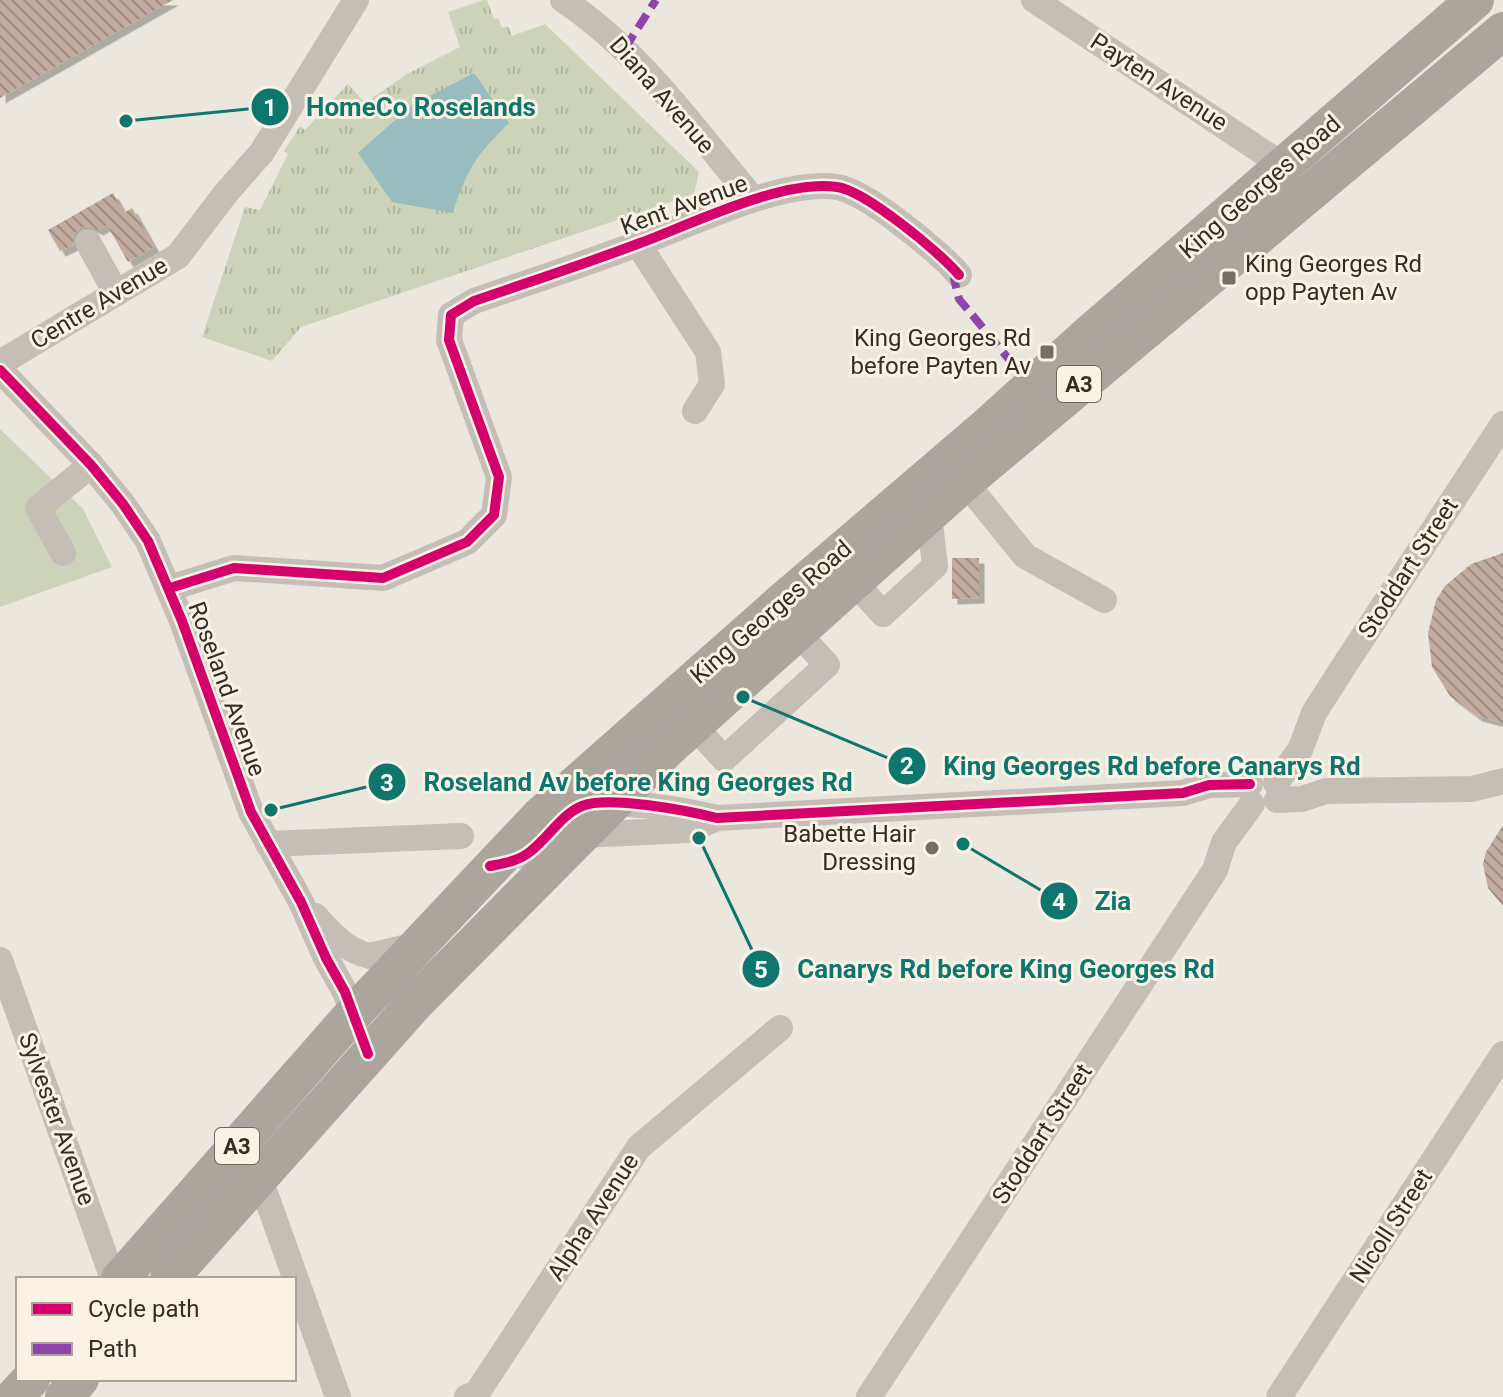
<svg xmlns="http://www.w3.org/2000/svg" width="1503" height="1397" font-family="Roboto,sans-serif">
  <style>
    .grass { fill: url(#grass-tufts) }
    .pitch { fill: #ccd3b8 }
    .water { fill: #99bcbe }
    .building { fill: url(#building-back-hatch); filter: url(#shadow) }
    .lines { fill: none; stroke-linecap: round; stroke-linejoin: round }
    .minor { stroke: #c5beb7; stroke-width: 26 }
    .highway { stroke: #aba59e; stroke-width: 38 }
    .quiet { stroke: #8e44ad; stroke-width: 8; stroke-dasharray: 16 8; stroke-linecap: butt }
    .cycleway-casing { stroke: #faf2e5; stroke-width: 15 }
    .cycleway { stroke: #d6006c; stroke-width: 10 }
    .poi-dot { fill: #756d66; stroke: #faf2e5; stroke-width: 3 }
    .labels { text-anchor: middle; stroke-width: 6; stroke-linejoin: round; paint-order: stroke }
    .shield { fill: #faf2e5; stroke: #70675f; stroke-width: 2 }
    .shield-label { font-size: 22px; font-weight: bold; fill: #352c26 }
    .street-label { font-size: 24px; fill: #352c26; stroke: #faf2e5 }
    .poi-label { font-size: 24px; fill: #352c26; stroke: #faf2e5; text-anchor: end }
    .leader { fill: none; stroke: #0f766e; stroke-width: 3 }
    .callout-dot { fill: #0f766e; stroke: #faf2e5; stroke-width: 3 }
    .mark-label { font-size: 24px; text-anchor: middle; font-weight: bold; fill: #fff }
    .callout-label { font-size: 26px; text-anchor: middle; font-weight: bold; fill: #0f766e; stroke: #faf2e5; stroke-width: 6; stroke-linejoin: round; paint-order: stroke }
  </style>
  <defs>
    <pattern id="grass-tufts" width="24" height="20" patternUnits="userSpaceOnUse" patternTransform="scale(2)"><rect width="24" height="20" fill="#ccd3b8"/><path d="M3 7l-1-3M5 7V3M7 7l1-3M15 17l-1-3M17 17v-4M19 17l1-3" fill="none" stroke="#b0b59e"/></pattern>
    <pattern id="building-back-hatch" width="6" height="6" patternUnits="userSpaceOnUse" patternTransform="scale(2)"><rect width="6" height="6" fill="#c1ac9f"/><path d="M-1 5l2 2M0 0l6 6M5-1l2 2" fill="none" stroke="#9e8c81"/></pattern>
    <filter id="shadow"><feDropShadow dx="5.5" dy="5.5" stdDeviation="0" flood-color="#0004"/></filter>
  </defs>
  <rect width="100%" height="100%" fill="#ece7de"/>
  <polygon class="grass" points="484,0 487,0 494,19 498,18 502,28 508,26 512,36 545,24 699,172 694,194 301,327 272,361 202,337 245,207 260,210 288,154 284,151 300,126 305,130 348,84 365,103 407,74 460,47 448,12"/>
  <polygon class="pitch" points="0,429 83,509 112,567 0,607"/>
  <path class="water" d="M474,73l35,50c-32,31 -43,47 -56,90l-61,-11 -34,-49 54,-48z"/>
  <g class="building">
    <polygon points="0,0 173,0 0,98"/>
    <polygon points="113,193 124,213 132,208 154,247 128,262 107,225 98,230 89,226 80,228 74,234 73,245 60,251 48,230"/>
    <polygon points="1503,553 1503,723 1477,716 1450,696 1432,667 1428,633 1436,600 1445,586 1471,564"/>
    <polygon points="952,558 979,558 979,598 952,599"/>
    <polygon points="1503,825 1503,906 1488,888 1483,864 1486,852"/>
  </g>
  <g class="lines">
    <g class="minor">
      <path d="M563,0c77,51 131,129 190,199"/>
      <polyline points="1034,0 1284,166"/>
      <polyline points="88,242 116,293"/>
      <polyline points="638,244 708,352 712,384 695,411"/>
      <polyline points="0,363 178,256 226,193 262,152 356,0"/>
      <polyline points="0,370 91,465 123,504 148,541 182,621 251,812 301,902 326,958 345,992 358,1024"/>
      <polyline points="965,482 1025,556 1104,600"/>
      <polyline points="63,553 38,508 91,465"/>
      <polyline points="854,582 883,614 935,566 929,515"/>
      <path d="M170,588l64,-20 149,10 84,-36 27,-27 5,-38 -50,-137 2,-25 23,-14c55,-19 111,-37 166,-58 52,-19 142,-64 197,-56 27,3 104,66 122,88"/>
      <polyline points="694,726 724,759 827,665 798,633"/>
      <polyline points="1276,783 1300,750 1314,713 1342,669 1503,424"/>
      <polyline points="1277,800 1302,799 1326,791 1472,789 1503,781"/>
      <polyline points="581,835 691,830 717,818"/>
      <polyline points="268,844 461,836"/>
      <path d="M524,856c20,-10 32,-33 51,-46 25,-16 113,1 142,8l466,-25 26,-8 41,-1"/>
      <path d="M315,916c17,18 31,35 55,40l46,-11"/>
      <polyline points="0,960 113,1279"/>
      <polyline points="260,1179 338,1397"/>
      <polyline points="467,1397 477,1393 639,1147 780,1028"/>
      <polyline points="869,1397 1215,870 1224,842 1252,804"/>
      <polyline points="1279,1397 1503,1054"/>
    </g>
    <g class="highway">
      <polyline points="120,1279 354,1013 540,816 783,601 984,429 1088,335 1475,0"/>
      <polyline points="169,1279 416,1002 666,750 965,482 1503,31"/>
      <polyline points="14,1397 31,1379"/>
      <polyline points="64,1397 80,1379"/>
    </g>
    <g class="quiet">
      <polyline points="625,48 656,0"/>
      <polyline points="959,275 954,279 959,299 1017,369"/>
    </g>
    <g class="cycleway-casing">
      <g id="cycleway">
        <polyline points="0,370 91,465 123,504 148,541 182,621 251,812 301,902 326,958 345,992 368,1054"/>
        <path d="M170,588l64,-20 149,10 84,-36 27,-27 5,-38 -50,-137 2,-25 23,-14c55,-19 111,-37 166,-58 52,-19 142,-64 197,-56 27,3 104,66 122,88"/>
        <path d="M490,866c15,-3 29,-5 41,-15 17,-13 31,-37 51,-45 26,-11 107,5 135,12l466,-25 26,-8 41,-1"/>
      </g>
    </g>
    <use href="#cycleway" class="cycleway"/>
  </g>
  <g class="poi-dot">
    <rect x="1221" y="270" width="16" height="16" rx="4"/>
    <rect x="1039" y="344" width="16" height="16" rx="4"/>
    <circle cx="932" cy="848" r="8"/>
  </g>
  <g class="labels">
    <g class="shield">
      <rect x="1057" y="366" width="44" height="36" rx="6"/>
      <rect x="215" y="1128" width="44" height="36" rx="6"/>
    </g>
    <g class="shield-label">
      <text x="1079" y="392">A3</text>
      <text x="237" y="1154">A3</text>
    </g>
    <g class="street-label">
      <text transform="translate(1159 82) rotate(33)" y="8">Payten Avenue</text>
      <text transform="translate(662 95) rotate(49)" y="8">Diana Avenue</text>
      <text transform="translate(1260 187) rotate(-41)" y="8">King Georges Road</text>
      <text transform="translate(684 205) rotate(-20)" y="8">Kent Avenue</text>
      <text transform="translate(99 303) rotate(-31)" y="8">Centre Avenue</text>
      <text transform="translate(1408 568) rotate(-57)" y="8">Stoddart Street</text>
      <text transform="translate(771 612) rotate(-41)" y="8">King Georges Road</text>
      <text transform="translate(227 689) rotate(70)" y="8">Roseland Avenue</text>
      <text transform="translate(57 1119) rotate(70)" y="8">Sylvester Avenue</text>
      <text transform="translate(1042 1134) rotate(-57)" y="8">Stoddart Street</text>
      <text transform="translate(593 1217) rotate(-57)" y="8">Alpha Avenue</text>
      <text transform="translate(1391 1226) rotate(-57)" y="8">Nicoll Street</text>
    </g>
    <g class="poi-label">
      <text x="1245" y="272" text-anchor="start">King Georges Rd<tspan x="1245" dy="28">opp Payten Av</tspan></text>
      <text x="1031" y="346">King Georges Rd<tspan x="1031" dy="28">before Payten Av</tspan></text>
      <text x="916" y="842">Babette Hair<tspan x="916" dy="28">Dressing</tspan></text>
    </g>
  </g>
  <path class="leader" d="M126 121L270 107M743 697L907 766M271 810L387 782M963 844L1059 901M699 838L761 969"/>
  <g class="callout-dot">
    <circle cx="126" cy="121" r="8"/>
    <circle cx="743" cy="697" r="8"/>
    <circle cx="271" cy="810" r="8"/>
    <circle cx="963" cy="844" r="8"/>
    <circle cx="699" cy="838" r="8"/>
    <circle cx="270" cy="107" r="20"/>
    <circle cx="907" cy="766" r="20"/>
    <circle cx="387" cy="782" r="20"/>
    <circle cx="1059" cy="901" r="20"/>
    <circle cx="761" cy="969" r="20"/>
  </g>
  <g class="mark-label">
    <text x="270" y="116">1</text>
    <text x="907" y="774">2</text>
    <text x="387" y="791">3</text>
    <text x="1059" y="910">4</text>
    <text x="761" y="978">5</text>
  </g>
  <g class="callout-label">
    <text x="421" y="116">HomeCo Roselands</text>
    <text x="1152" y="775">King Georges Rd before Canarys Rd</text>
    <text x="638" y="791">Roseland Av before King Georges Rd</text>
    <text x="1113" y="910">Zia</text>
    <text x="1006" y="978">Canarys Rd before King Georges Rd</text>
  </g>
  <rect x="16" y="1277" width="280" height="104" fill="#faf2e5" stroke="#aba399" stroke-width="2"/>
  <rect x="32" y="1303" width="40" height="12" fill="#d6006c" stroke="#aba399" stroke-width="2"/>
  <text x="88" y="1317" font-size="24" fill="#352c26">Cycle path</text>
  <rect x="32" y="1343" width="40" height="12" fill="#8e44ad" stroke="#aba399" stroke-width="2"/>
  <text x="88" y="1357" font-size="24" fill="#352c26">Path</text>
</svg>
